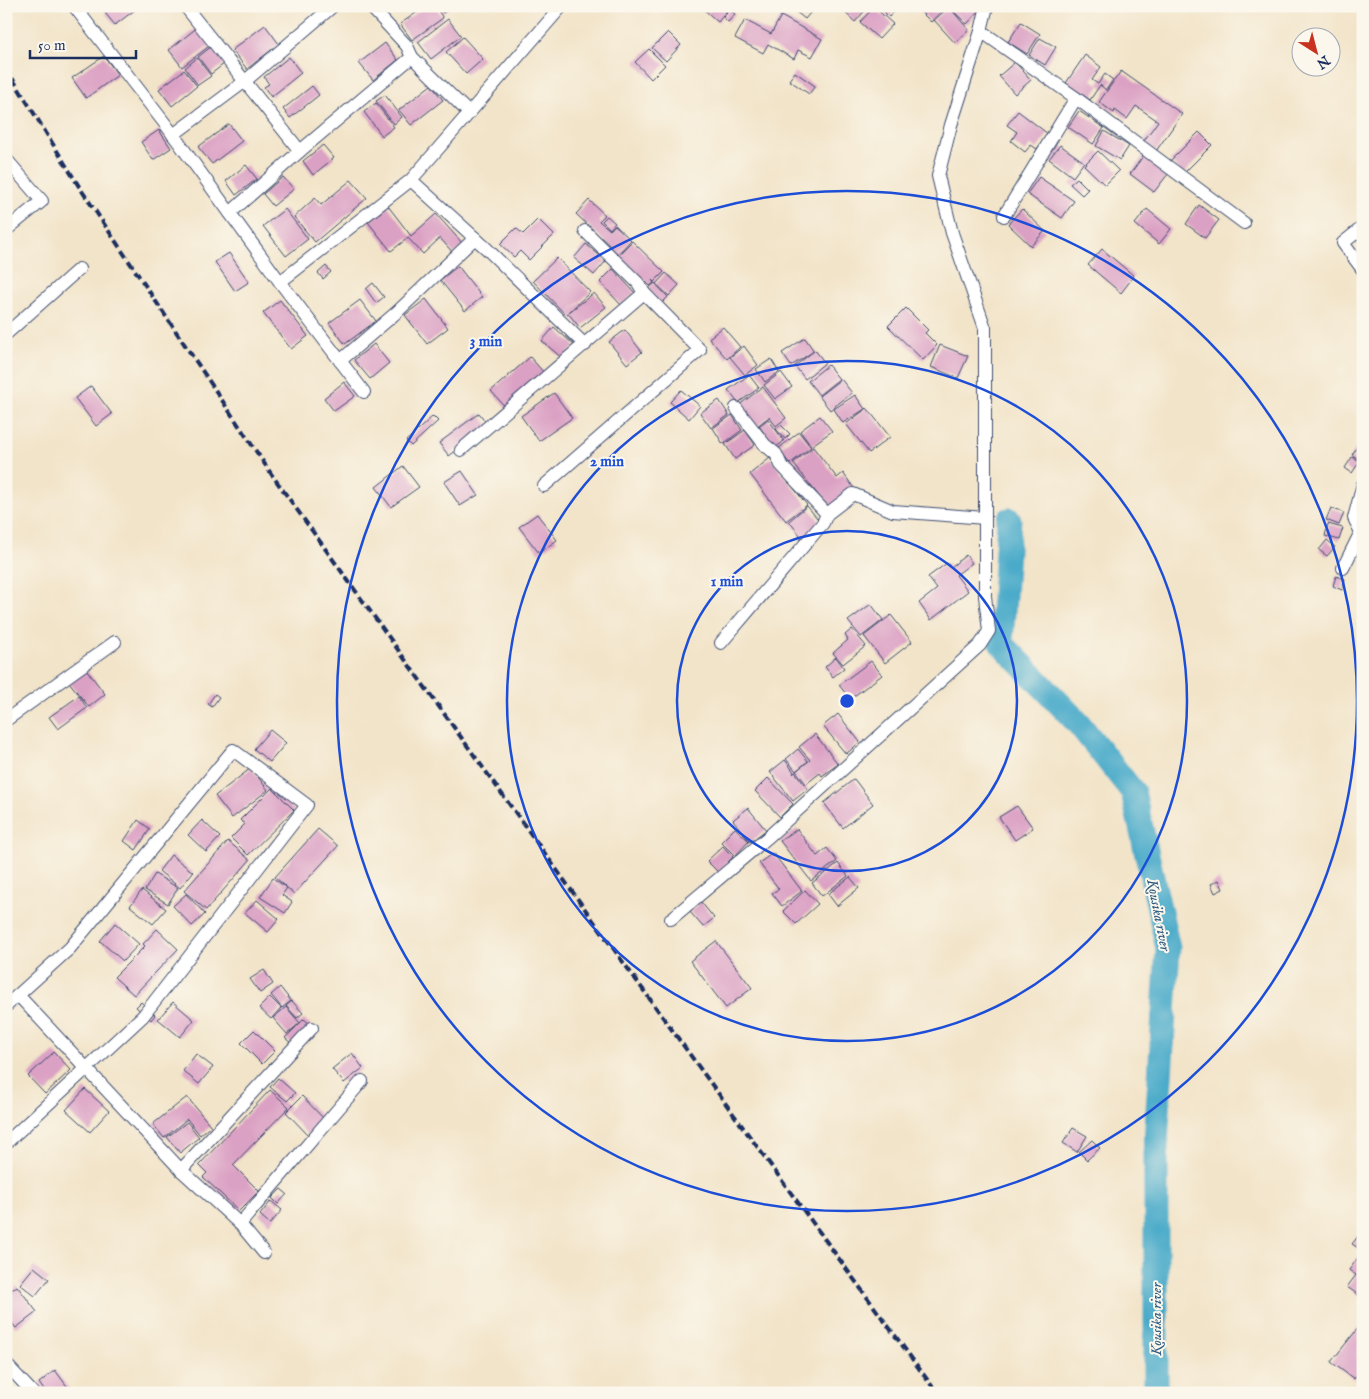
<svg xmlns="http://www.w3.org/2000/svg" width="1369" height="1399" font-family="'IM FELL English',serif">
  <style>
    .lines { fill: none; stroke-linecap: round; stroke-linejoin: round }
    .river { stroke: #4aaac9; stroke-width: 25 }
    .building { fill: #dba1c4 }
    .street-casing { stroke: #3b4a6e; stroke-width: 14 }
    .street { stroke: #fff; stroke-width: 12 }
    .rail { stroke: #1b2f5e; stroke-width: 4; stroke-dasharray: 8 4; stroke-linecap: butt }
    .ring { fill: none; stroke: #1d4ed8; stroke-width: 2.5 }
    .labels { text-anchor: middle; stroke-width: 4; stroke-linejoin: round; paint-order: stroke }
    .water-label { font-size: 15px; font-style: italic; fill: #2b5a83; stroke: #fbf7ec }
    .centre { fill: #1d4ed8; stroke: #fbf7ec; stroke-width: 2.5 }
    .ring-label { font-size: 15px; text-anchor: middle; font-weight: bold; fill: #1d4ed8; stroke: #fbf7ec; stroke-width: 4; stroke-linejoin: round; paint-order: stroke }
  </style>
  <rect width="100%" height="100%" fill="#fbf7ec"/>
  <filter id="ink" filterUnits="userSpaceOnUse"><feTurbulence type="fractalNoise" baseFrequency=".02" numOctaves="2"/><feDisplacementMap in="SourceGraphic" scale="10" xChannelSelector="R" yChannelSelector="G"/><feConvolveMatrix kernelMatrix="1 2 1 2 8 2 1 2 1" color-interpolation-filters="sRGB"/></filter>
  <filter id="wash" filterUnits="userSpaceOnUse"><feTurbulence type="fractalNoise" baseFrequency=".0096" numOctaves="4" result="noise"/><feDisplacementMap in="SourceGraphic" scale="20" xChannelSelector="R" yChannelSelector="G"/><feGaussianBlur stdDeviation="1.12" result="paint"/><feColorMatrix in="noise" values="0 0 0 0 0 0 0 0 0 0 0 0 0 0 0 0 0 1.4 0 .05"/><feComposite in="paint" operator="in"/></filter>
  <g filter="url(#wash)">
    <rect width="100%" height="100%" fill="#f2e4c9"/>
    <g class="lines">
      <polyline class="river" points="1009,520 1001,643 1079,724 1133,792 1168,948 1156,1142 1156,1393"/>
    </g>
    <g id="blocks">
      <g class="building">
        <polygon points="113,6 135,6 136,9 115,25 105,13"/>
        <polygon points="426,6 435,6 443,18 412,40 400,24"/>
        <polygon points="438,6 452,6 443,13"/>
        <polygon points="700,6 731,6 718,22"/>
        <polygon points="789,6 816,6 805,19"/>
        <polygon points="838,6 867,6 868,7 855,22"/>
        <polygon points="879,6 891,6 895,11 889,17"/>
        <polygon points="925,6 946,6 931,22 920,11"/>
        <polygon points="948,6 976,6 980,10 967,24 951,9 969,30 955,43 934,20 949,7"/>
        <polygon points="874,7 893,24 879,39 860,22"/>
        <polygon points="730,10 735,14 728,22 723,17"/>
        <polygon points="781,16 822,39 812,57 798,50 794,59 768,44 763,53 735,38 745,20 771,34"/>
        <polygon points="448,19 461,36 431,59 418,42"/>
        <polygon points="1021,22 1040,34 1027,54 1008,42"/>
        <polygon points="265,25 279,44 247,69 232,50"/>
        <polygon points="199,26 212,44 182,67 169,50"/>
        <polygon points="668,32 681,45 666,61 652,48"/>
        <polygon points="463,37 483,59 466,74 446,52"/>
        <polygon points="1040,38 1056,47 1045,65 1029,55"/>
        <polygon points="385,43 398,60 373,80 359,63"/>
        <polygon points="212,46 225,63 211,74 198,57"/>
        <polygon points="649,49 665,65 651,79 635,62"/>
        <polygon points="1085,55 1101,67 1092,80 1098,84 1105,74 1113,80 1106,90 1100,85 1090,100 1066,83"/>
        <polygon points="104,56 118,75 86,98 72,78"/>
        <polygon points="289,57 301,73 271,97 264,87 269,84 264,77"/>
        <polygon points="197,58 211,76 198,85 185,68"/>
        <polygon points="1015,62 1031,80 1015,94 999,76"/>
        <polygon points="184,70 197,86 172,106 159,89"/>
        <polygon points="1121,71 1182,114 1156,151 1143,142 1158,121 1136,106 1127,119 1115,110 1114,113 1099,102"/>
        <polygon points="795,72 815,86 809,94 789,80"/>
        <polygon points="431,85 443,100 411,125 399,110"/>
        <polygon points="312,86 319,95 290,118 283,109"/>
        <polygon points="385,95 402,117 394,124 376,101"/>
        <polygon points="376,103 394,127 382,136 364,112"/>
        <polygon points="1018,111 1048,134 1037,149 1031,145 1025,152 1011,141 1017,132 1007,125"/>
        <polygon points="1079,111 1104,128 1093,144 1068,127"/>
        <polygon points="229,124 242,141 212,164 198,147"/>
        <polygon points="159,130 171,148 153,160 141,142"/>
        <polygon points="1104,131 1129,146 1120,160 1096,146"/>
        <polygon points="1199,132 1212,145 1183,174 1170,161"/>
        <polygon points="323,145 334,158 313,175 303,161"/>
        <polygon points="1060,145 1084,162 1073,177 1049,159"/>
        <polygon points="1098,151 1119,171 1105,185 1084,165"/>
        <polygon points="1144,155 1168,174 1154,192 1130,174"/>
        <polygon points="246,165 257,179 236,195 226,181"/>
        <polygon points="283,177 294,189 273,206 263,194"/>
        <polygon points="1039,177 1074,201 1062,218 1027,194"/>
        <polygon points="1077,178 1088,189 1082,195 1070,184"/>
        <polygon points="351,180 367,198 315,242 294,217 315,198 321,205"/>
        <polygon points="589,200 605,215 599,221 610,230 615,225 631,240 618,254 576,214"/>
        <polygon points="1199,205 1219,220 1205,238 1186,224"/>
        <polygon points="388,206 411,236 436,214 464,245 454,254 440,238 423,254 408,238 391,251 368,222"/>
        <polygon points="285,209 308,239 286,256 263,226"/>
        <polygon points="1022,209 1045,231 1031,246 1008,224"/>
        <polygon points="1147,209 1171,229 1159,244 1135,224"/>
        <polygon points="607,216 615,223 610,229 602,221"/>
        <polygon points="538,219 554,235 529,260 520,251 514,257 500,244 516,228 523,234"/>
        <polygon points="632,241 664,272 654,282 652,280 654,283 650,286 618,255"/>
        <polygon points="586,244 606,261 594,275 574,258"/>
        <polygon points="1102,249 1134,276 1121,293 1088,265"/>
        <polygon points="229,253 249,282 235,291 215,262"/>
        <polygon points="557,258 590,292 569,312 594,293 606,307 580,328 568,313 566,315 533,281"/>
        <polygon points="326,266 331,272 323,279 318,273"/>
        <polygon points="458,266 482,297 465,311 440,280"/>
        <polygon points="613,269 635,293 621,305 600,282"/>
        <polygon points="666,273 679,285 669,296 656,284"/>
        <polygon points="373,283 384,297 376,303 366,289"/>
        <polygon points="655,283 668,297 661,304 648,289"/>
        <polygon points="426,299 448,328 427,344 405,315"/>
        <polygon points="280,300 308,336 291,349 263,313"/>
        <polygon points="360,300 376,321 345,344 329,323"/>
        <polygon points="906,308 928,330 925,333 937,345 923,360 888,326"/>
        <polygon points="554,327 575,346 563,359 542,341"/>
        <polygon points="723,327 740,347 727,359 709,338"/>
        <polygon points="625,330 642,352 627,364 609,342"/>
        <polygon points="805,338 814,351 791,366 782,353"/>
        <polygon points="374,344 389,363 370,379 354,360"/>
        <polygon points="940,345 968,356 958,378 931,367"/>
        <polygon points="744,346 758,365 745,375 730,357"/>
        <polygon points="815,350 825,363 805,379 795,366"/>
        <polygon points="530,357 545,374 507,409 491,391"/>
        <polygon points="771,359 779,372 765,382 756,369"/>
        <polygon points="828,365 839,379 819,395 808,381"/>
        <polygon points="781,372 792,387 775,399 764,385"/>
        <polygon points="749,375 759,388 738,403 728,390"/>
        <polygon points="841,379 852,393 830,410 819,396"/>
        <polygon points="344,382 355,396 334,411 324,398"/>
        <polygon points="91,386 112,414 96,426 75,398"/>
        <polygon points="763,387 786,418 776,426 769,417 756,427 739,405"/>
        <polygon points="681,390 700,406 689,419 670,402"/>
        <polygon points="554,393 572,418 539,441 521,416"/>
        <polygon points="855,395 865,409 843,423 834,409"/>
        <polygon points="719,400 729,415 711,428 700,413"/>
        <polygon points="867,408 890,437 869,453 846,424"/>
        <polygon points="479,413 489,426 449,456 439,443"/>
        <polygon points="732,415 742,430 723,444 713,428"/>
        <polygon points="433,416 438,421 411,446 406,441"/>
        <polygon points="820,416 832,431 811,446 800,431"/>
        <polygon points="768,419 784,441 775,448 759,426"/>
        <polygon points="781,425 790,434 785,439 776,429"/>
        <polygon points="745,430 755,445 735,459 725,444"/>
        <polygon points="799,432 811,447 790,464 778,449"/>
        <polygon points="1358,445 1363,448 1363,454 1359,459 1352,455"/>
        <polygon points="813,447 837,478 843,473 854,488 829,509 793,463"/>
        <polygon points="1352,457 1360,461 1352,473 1345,468"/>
        <polygon points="770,458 807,505 786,521 750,474"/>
        <polygon points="403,466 419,487 391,507 376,487"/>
        <polygon points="462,471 478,495 460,506 444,482"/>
        <polygon points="807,506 822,524 803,539 789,521"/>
        <polygon points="1331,508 1344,513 1339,525 1326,520"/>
        <polygon points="537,514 557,540 539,553 519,527"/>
        <polygon points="1328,524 1343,528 1339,540 1325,536"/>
        <polygon points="1327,540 1335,547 1327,556 1319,550"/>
        <polygon points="966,555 972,563 956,575 968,591 931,620 919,603 937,589 928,577 947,563 951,567"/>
        <polygon points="1336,576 1345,579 1342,590 1333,586"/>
        <polygon points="871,604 883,620 861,637 848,621"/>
        <polygon points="891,615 912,642 885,663 864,636"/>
        <polygon points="852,629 866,646 843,664 833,653 848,640 845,635"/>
        <polygon points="836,657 844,668 833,677 825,667"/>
        <polygon points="871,661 882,675 850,699 839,685"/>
        <polygon points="86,669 105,694 89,707 69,682"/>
        <polygon points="215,694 219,697 212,707 208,704"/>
        <polygon points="79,696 87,708 58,729 49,717"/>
        <polygon points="838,714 860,742 846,754 823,726"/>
        <polygon points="270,730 286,743 270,762 254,749"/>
        <polygon points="815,734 838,764 822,776 820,773 806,784 796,771 810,760 799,747"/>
        <polygon points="798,749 808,761 796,771 786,759"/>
        <polygon points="785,760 794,772 793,774 795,772 808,789 793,801 770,772"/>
        <polygon points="251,768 268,790 232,818 215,796"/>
        <polygon points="768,778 793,804 780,817 755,791"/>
        <polygon points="854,779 873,804 843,828 824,803"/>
        <polygon points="272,788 294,810 248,855 231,838 245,824 240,820"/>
        <polygon points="1017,806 1033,828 1015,840 999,817"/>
        <polygon points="748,808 766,830 750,842 733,820"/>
        <polygon points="138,820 150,829 136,850 124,841"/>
        <polygon points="202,820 220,837 206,852 188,835"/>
        <polygon points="735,828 749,841 735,856 721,842"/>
        <polygon points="318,829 338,846 294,894 275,877"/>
        <polygon points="797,829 817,856 827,848 837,861 811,881 780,841"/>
        <polygon points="228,841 250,860 206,910 184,891"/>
        <polygon points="723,846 733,857 718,872 707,861"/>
        <polygon points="773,853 802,891 782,906 772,893 779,889 759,863"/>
        <polygon points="171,855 193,872 180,888 159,871"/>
        <polygon points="838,863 848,876 822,896 812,883"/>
        <polygon points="155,874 178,888 168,904 145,890"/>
        <polygon points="850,877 859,888 837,906 828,894"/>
        <polygon points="273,878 287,888 282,895 292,902 285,913 260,897"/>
        <polygon points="1219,880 1223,889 1215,893 1211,884"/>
        <polygon points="142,890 166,909 153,924 130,906"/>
        <polygon points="805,890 818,904 796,924 783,911"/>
        <polygon points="186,894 205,914 192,926 173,906"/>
        <polygon points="257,900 279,919 268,932 245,913"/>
        <polygon points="701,902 714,918 703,927 690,912"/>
        <polygon points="115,923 139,944 123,961 100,941"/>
        <polygon points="157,929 178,949 134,995 114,977 145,946 143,944"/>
        <polygon points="716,941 752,988 726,1008 690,961"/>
        <polygon points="264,970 273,984 260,993 250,979"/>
        <polygon points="280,987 291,1001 282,1008 271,995"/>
        <polygon points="270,997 281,1008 271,1019 259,1008"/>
        <polygon points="292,1001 303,1013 297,1018 286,1006"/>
        <polygon points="141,1002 155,1015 151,1020 136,1007"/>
        <polygon points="173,1002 194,1020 180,1037 158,1019"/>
        <polygon points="286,1007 300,1023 287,1034 273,1018"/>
        <polygon points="304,1019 311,1025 292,1044 285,1038"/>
        <polygon points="254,1030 275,1051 262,1064 241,1043"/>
        <polygon points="54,1052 71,1070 45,1094 28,1076"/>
        <polygon points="352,1053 363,1068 344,1083 332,1069"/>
        <polygon points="196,1054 213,1067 199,1084 183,1071"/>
        <polygon points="278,1078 295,1093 287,1101 270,1087"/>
        <polygon points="85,1089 109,1111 90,1132 66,1110"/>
        <polygon points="270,1090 289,1107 233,1165 259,1191 239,1211 203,1177 207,1173 199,1165"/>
        <polygon points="302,1096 324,1119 308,1135 286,1112"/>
        <polygon points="187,1097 211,1126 200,1135 187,1119 164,1138 153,1124"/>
        <polygon points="187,1122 199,1137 180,1153 167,1137"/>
        <polygon points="1073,1128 1087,1136 1077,1152 1063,1143"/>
        <polygon points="1092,1140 1100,1148 1087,1160 1079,1152"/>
        <polygon points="281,1189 287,1194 278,1204 272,1198"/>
        <polygon points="271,1201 282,1210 270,1224 260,1215"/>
        <polygon points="1363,1230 1363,1298 1347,1287 1356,1275 1349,1270 1363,1251 1352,1244"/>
        <polygon points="34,1267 49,1279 35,1296 20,1284"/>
        <polygon points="17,1286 37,1312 16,1328 6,1316 6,1294"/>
        <polygon points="1363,1322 1363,1368 1354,1379 1331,1362"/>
        <polygon points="55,1370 72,1393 46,1393 39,1383"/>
      </g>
    </g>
  </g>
  <g filter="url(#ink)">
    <use href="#blocks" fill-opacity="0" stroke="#3b4a6e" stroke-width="1"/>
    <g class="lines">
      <g class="street-casing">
        <g id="street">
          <polyline points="74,6 166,125 280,282 364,392"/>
          <polyline points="185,6 300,151"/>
          <polyline points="370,6 407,46 412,57 469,113"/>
          <polyline points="562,6 411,180 487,249 585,345"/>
          <polyline points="981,31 1076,98 1244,223"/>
          <polyline points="173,135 244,82 333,6"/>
          <polyline points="6,159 42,201 6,230"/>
          <polyline points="230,213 300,151 412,57"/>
          <polyline points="1004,216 1076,98"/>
          <polyline points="1363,227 1343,243 1363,270"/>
          <polyline points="280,282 411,180"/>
          <polyline points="6,334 79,269"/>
          <polyline points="340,361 397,312 475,238"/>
          <polyline points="736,408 765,445 776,454 781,465 827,514"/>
          <polyline points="461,450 644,293"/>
          <polyline points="544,486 700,350 644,293 638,283 585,231"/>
          <polyline points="1343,568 1361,532 1354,518 1363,484"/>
          <polyline points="721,643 823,523 827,514 853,494 893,511 985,518"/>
          <polyline points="6,720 115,642"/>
          <polyline points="671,919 767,838 980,645 989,631 985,596 985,328 952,233 938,176 951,125 981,31 987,6"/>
          <polyline points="18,995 181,1170 240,1224 264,1253"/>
          <polyline points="6,1006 70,948 233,750 307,805 143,1016 6,1143"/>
          <polyline points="181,1170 312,1028"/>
          <polyline points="240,1224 362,1081"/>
          <polyline points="6,1364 33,1393"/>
        </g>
      </g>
      <use href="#street" class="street"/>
      <polyline class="rail" points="6,68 80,188 272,475 688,1052 937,1393"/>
    </g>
  </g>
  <g class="ring">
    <circle cx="847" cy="701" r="170"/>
    <circle cx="847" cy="701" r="340"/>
    <circle cx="847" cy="701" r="510"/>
  </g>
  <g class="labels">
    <g class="water-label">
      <text transform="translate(1159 915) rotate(79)" y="5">Kousika river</text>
      <text transform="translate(1156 1319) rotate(-90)" y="5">Kousika river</text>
    </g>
  </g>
  <circle cx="847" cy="701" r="8" class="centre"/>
  <g class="ring-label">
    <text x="486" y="346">3 min</text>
    <text x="607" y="466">2 min</text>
    <text x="727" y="586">1 min</text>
  </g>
  <rect width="1369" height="1399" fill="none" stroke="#fbf7ec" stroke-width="25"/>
  <g transform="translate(1316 52) rotate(144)"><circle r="24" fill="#fbf7ec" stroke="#a1a7b3"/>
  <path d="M0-4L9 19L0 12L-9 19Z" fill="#c8321e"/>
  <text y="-8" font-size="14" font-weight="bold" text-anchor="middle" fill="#1b2f5e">N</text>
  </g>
  <path d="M30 50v8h106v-8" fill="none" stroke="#1b2f5e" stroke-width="2.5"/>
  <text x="38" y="50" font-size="15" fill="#1b2f5e" stroke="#fbf7ec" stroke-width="4" paint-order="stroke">50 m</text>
</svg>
